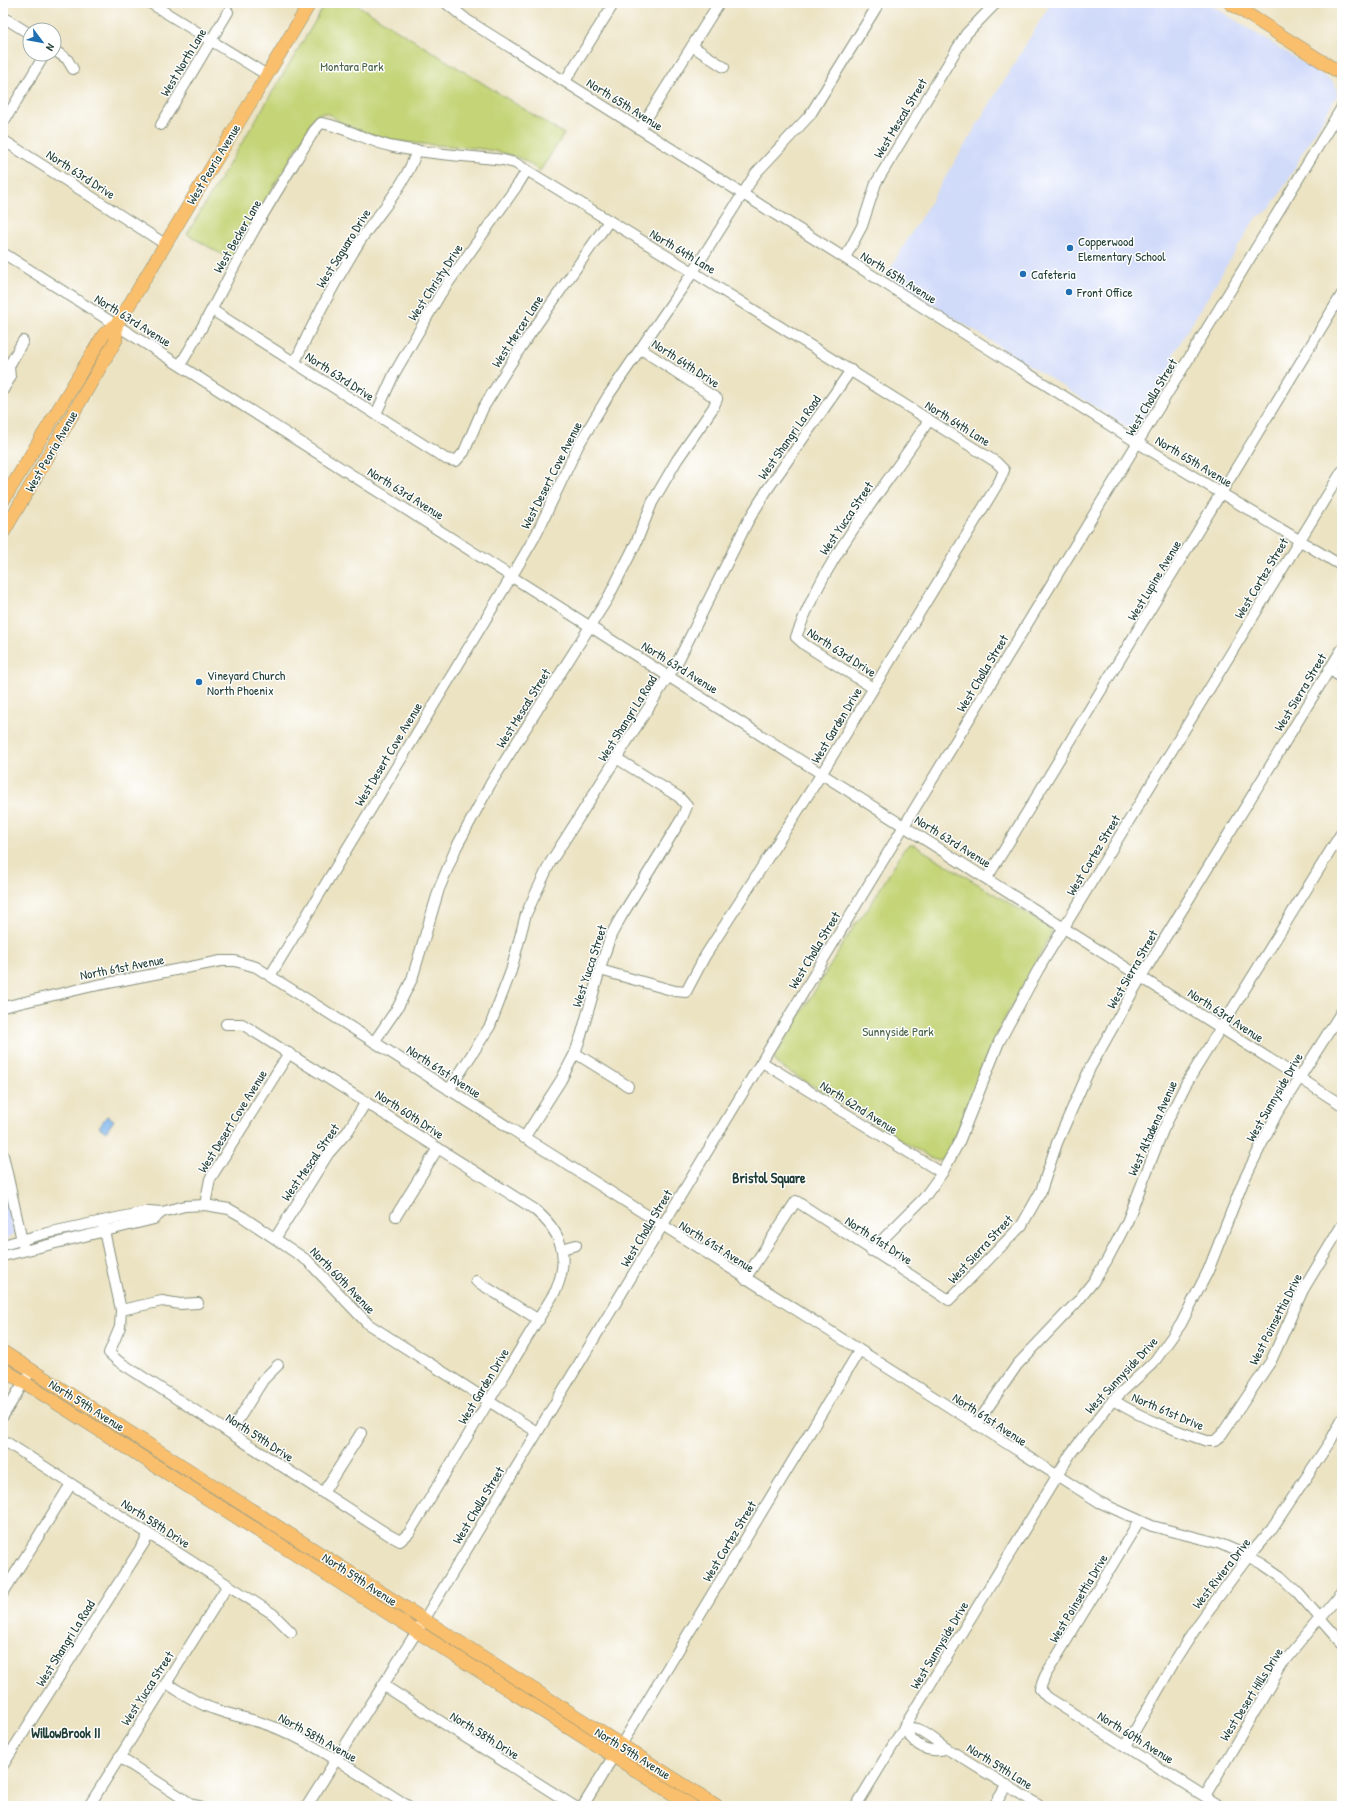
<svg xmlns="http://www.w3.org/2000/svg" width="1345" height="1809" font-family="'Patrick Hand',sans-serif">
  <style>
    .built { fill: #d0daf9 }
    .green { fill: #c4d477; stroke: #728856 }
    .water { fill: #7bb4eb; stroke: #4d7890 }
    .lines { fill: none; stroke-linecap: round; stroke-linejoin: round }
    .minor-casing { stroke: #86907c; stroke-width: 12 }
    .major-casing { stroke: #86907c; stroke-width: 14 }
    .minor { stroke: #fff; stroke-width: 10 }
    .major { stroke: #f9bf6d; stroke-width: 13 }
    .poi-dot { fill: #1f6fb2; stroke: #fff; stroke-width: 1.5 }
    .labels { text-anchor: middle; stroke-width: 3; stroke-linejoin: round; paint-order: stroke }
    .street-label { font-size: 13px; fill: #1f3d34; stroke: #fff }
    .park-label { font-size: 13px; fill: #486345; stroke: #fff }
    .poi-label { font-size: 13px; fill: #1f3d34; stroke: #fff; text-anchor: start }
    .neighbourhood-label { font-size: 14px; font-weight: bold; fill: #1f3d34; stroke: #fff }
  </style>
  <rect width="100%" height="100%" fill="#fff"/>
  <filter id="ink" filterUnits="userSpaceOnUse"><feTurbulence type="fractalNoise" baseFrequency=".025" numOctaves="2"/><feDisplacementMap in="SourceGraphic" scale="8" xChannelSelector="R" yChannelSelector="G"/><feConvolveMatrix kernelMatrix="1 2 1 2 8 2 1 2 1" color-interpolation-filters="sRGB"/></filter>
  <filter id="wash" filterUnits="userSpaceOnUse"><feTurbulence type="fractalNoise" baseFrequency=".012" numOctaves="4" result="noise"/><feDisplacementMap in="SourceGraphic" scale="16" xChannelSelector="R" yChannelSelector="G"/><feGaussianBlur stdDeviation="0.9" result="paint"/><feColorMatrix in="noise" values="0 0 0 0 0 0 0 0 0 0 0 0 0 0 0 0 0 1.4 0 .05"/><feComposite in="paint" operator="in"/></filter>
  <g filter="url(#wash)">
    <rect width="100%" height="100%" fill="#ece3c3"/>
    <g class="built">
      <polygon points="1051,3 1208,3 1333,82 1338,90 1336,97 1301,155 1295,168 1271,209 1256,218 1253,222 1174,353 1172,371 1139,427 1132,430 886,275"/>
      <polygon points="3,1179 14,1230 14,1234 3,1241"/>
    </g>
    <g class="green">
      <path d="M326,3h28l210,131 -24,37c-6,-4 -13,-10 -21,-13 -41,-16 -92,-9 -136,-20 -13,-4 -27,-8 -40,-14 -7,-4 -12,-11 -21,-11 -9,1 -12,11 -15,18l-56,93 -20,36 -44,-26z"/>
      <polygon points="910,845 914,845 1050,928 1052,932 999,1029 983,1063 956,1135 947,1154 940,1161 932,1159 777,1064 774,1058 856,923 868,909 904,849"/>
    </g>
    <polygon class="water" points="107,1116 114,1120 106,1132 99,1127"/>
  </g>
  <g filter="url(#ink)">
    <g class="lines">
      <g class="minor-casing">
        <g id="minor">
          <polyline points="150,3 267,75"/>
          <polyline points="446,3 467,20 1138,443 1342,566"/>
          <polyline points="3,17 30,34"/>
          <polyline points="692,46 724,67"/>
          <polyline points="54,50 67,59 73,69"/>
          <polyline points="565,81 614,3"/>
          <polyline points="3,123 45,54"/>
          <polyline points="161,125 228,12"/>
          <polyline points="640,129 719,3"/>
          <polyline points="3,140 165,244"/>
          <polyline points="3,253 1342,1105"/>
          <polyline points="845,258 862,226 876,183 966,34 996,3"/>
          <polyline points="212,310 446,459 456,461 464,452 483,408 521,347 609,221"/>
          <polyline points="3,362 9,366 10,378 3,390"/>
          <path d="M295,362c19,-42 41,-82 65,-121 20,-30 46,-56 57,-91"/>
          <path d="M180,365c27,-43 48,-89 73,-133 19,-34 41,-68 61,-101l7,-8c25,4 48,19 73,24 35,7 73,9 109,13l12,3 178,109 303,190 8,8 -4,10 -178,293 -117,183 -19,36 -11,-1 -75,-21"/>
          <polyline points="9,366 23,341"/>
          <polyline points="376,414 394,374 441,293 519,183 527,170"/>
          <polyline points="1329,669 1342,678"/>
          <path d="M873,688l-68,-43 -9,-8c30,-83 86,-144 133,-217"/>
          <polyline points="987,878 1342,294"/>
          <polyline points="270,976 519,564 537,533 578,446 608,396 693,272 756,173 810,115 879,3"/>
          <polyline points="3,1007 93,986 221,961 235,961 256,967 1099,1502 1152,1526 1218,1543 1242,1553 1264,1565 1280,1576 1298,1593 1342,1643"/>
          <polyline points="374,1042 398,1007 412,979 439,889 456,848 491,783 608,598 636,543 652,503 677,460 713,408 717,399 641,349"/>
          <polyline points="575,1053 628,1086"/>
          <polyline points="762,1062 942,1173"/>
          <polyline points="449,1090 490,1026 511,971 526,914 550,863 678,661 748,521 767,490 851,370"/>
          <polyline points="524,1138 561,1080 575,1053 581,1036 603,959 611,935 621,917 682,818 687,806 679,797 616,758"/>
          <polyline points="3,1155 23,1245"/>
          <polyline points="205,1205 210,1179 289,1053"/>
          <polyline points="396,1216 438,1148"/>
          <path d="M102,1221l19,89 -1,17 -11,26 9,8 271,174 11,6 9,-8 147,-243c14,-34 6,-58 -22,-81l-292,-185h-16"/>
          <polyline points="276,1237 328,1154 348,1131 366,1102"/>
          <polyline points="3,1245 47,1233 149,1211 162,1212 185,1206 205,1205 229,1209 243,1217 308,1261 368,1324 537,1432"/>
          <polyline points="562,1249 576,1245"/>
          <polyline points="871,1251 923,1199 942,1173 959,1142 999,1042 1038,970 1342,471"/>
          <polyline points="3,1256 154,1219 162,1212"/>
          <polyline points="745,1279 796,1201 949,1300 1022,1225 1041,1191 1057,1143 1090,1068 1141,977 1342,649"/>
          <polyline points="476,1281 539,1320"/>
          <polyline points="121,1310 162,1301 180,1304 198,1303"/>
          <path d="M1113,1400c30,19 61,30 94,41h8l7,-7 49,-73 32,-71 39,-65"/>
          <polyline points="3,1416 27,1377"/>
          <polyline points="976,1425 1017,1365 1077,1302 1093,1282 1107,1260 1127,1222 1163,1130 1186,1084 1342,832"/>
          <polyline points="230,1433 263,1380 278,1365"/>
          <polyline points="3,1440 273,1614 291,1632"/>
          <polyline points="323,1493 361,1433"/>
          <polyline points="1139,1521 1045,1676 1040,1689 1047,1697 1220,1806"/>
          <polyline points="3,1593 71,1484"/>
          <path d="M166,1683c15,9 31,21 48,26 22,8 45,11 67,21 45,20 86,50 127,76"/>
          <polyline points="383,1685 574,1806"/>
          <path d="M904,1727c4,1 9,1 13,2 15,6 25,19 39,25l84,52"/>
          <path d="M904,1727c9,17 21,27 41,22"/>
          <polyline points="621,1745 859,1351"/>
          <polyline points="1126,1746 1173,1664 1199,1623 1248,1557 1271,1530 1331,1440 1342,1419"/>
          <polyline points="119,1757 193,1805 199,1806"/>
          <polyline points="3,1765 149,1535"/>
          <polyline points="1205,1796 1285,1660 1342,1592"/>
          <polyline points="89,1806 228,1585"/>
          <polyline points="307,1806 424,1620 904,826 1342,107"/>
          <polyline points="583,1806 613,1757"/>
          <polyline points="856,1806 1071,1453 1113,1400 1154,1362 1181,1324 1208,1271 1243,1182 1276,1115 1342,1011"/>
          <polyline points="994,1806 1007,1785"/>
        </g>
      </g>
      <g class="major-casing">
        <g id="major">
          <polyline points="1230,3 1342,74"/>
          <polyline points="3,501 104,334 116,325 123,315 310,3"/>
          <polyline points="3,533 116,340 116,325"/>
          <polyline points="3,1352 717,1806"/>
          <polyline points="3,1369 692,1806"/>
        </g>
      </g>
      <use href="#minor" class="minor"/>
      <use href="#major" class="major"/>
    </g>
  </g>
  <g class="poi-dot">
    <circle cx="1070" cy="248" r="4"/>
    <circle cx="1023" cy="274" r="4"/>
    <circle cx="1069" cy="292" r="4"/>
    <circle cx="199" cy="682" r="4"/>
  </g>
  <g class="labels">
    <g class="street-label">
      <text transform="translate(183 62) rotate(-59)" y="5">West North Lane</text>
      <text transform="translate(625 104) rotate(32)" y="5">North 65th Avenue</text>
      <text transform="translate(900 118) rotate(-59)" y="5">West Mescal Street</text>
      <text transform="translate(213 164) rotate(-59)" y="5">West Peoria Avenue</text>
      <text transform="translate(81 174) rotate(33)" y="5">North 63rd Drive</text>
      <text transform="translate(237 236) rotate(-60)" y="5">West Becker Lane</text>
      <text transform="translate(343 248) rotate(-58)" y="5">West Saguaro Drive</text>
      <text transform="translate(683 251) rotate(31)" y="5">North 64th Lane</text>
      <text transform="translate(899 277) rotate(32)" y="5">North 65th Avenue</text>
      <text transform="translate(435 282) rotate(-57)" y="5">West Christy Drive</text>
      <text transform="translate(133 320) rotate(32)" y="5">North 63rd Avenue</text>
      <text transform="translate(517 331) rotate(-57)" y="5">West Mercer Lane</text>
      <text transform="translate(686 363) rotate(33)" y="5">North 64th Drive</text>
      <text transform="translate(340 376) rotate(33)" y="5">North 63rd Drive</text>
      <text transform="translate(1151 397) rotate(-59)" y="5">West Cholla Street</text>
      <text transform="translate(958 423) rotate(32)" y="5">North 64th Lane</text>
      <text transform="translate(789 437) rotate(-55)" y="5">West Shangri La Road</text>
      <text transform="translate(51 451) rotate(-60)" y="5">West Peoria Avenue</text>
      <text transform="translate(1194 461) rotate(31)" y="5">North 65th Avenue</text>
      <text transform="translate(551 475) rotate(-63)" y="5">West Desert Cove Avenue</text>
      <text transform="translate(406 493) rotate(32)" y="5">North 63rd Avenue</text>
      <text transform="translate(846 518) rotate(-56)" y="5">West Yucca Street</text>
      <text transform="translate(1261 578) rotate(-59)" y="5">West Cortez Street</text>
      <text transform="translate(1154 580) rotate(-59)" y="5">West Lupine Avenue</text>
      <text transform="translate(842 652) rotate(33)" y="5">North 63rd Drive</text>
      <text transform="translate(680 667) rotate(32)" y="5">North 63rd Avenue</text>
      <text transform="translate(982 673) rotate(-59)" y="5">West Cholla Street</text>
      <text transform="translate(1300 692) rotate(-59)" y="5">West Sierra Street</text>
      <text transform="translate(523 708) rotate(-58)" y="5">West Mescal Street</text>
      <text transform="translate(627 718) rotate(-58)" y="5">West Shangri La Road</text>
      <text transform="translate(836 725) rotate(-59)" y="5">West Garden Drive</text>
      <text transform="translate(388 754) rotate(-59)" y="5">West Desert Cove Avenue</text>
      <text transform="translate(953 841) rotate(32)" y="5">North 63rd Avenue</text>
      <text transform="translate(1093 855) rotate(-59)" y="5">West Cortez Street</text>
      <text transform="translate(814 950) rotate(-59)" y="5">West Cholla Street</text>
      <text transform="translate(589 966) rotate(-72)" y="5">West Yucca Street</text>
      <text transform="translate(122 967) rotate(-11)" y="5">North 61st Avenue</text>
      <text transform="translate(1132 969) rotate(-60)" y="5">West Sierra Street</text>
      <text transform="translate(1226 1015) rotate(33)" y="5">North 63rd Avenue</text>
      <text transform="translate(444 1071) rotate(33)" y="5">North 61st Avenue</text>
      <text transform="translate(1274 1097) rotate(-60)" y="5">West Sunnyside Drive</text>
      <text transform="translate(859 1107) rotate(32)" y="5">North 62nd Avenue</text>
      <text transform="translate(410 1114) rotate(33)" y="5">North 60th Drive</text>
      <text transform="translate(232 1121) rotate(-58)" y="5">West Desert Cove Avenue</text>
      <text transform="translate(1152 1128) rotate(-66)" y="5">West Altadena Avenue</text>
      <text transform="translate(310 1162) rotate(-55)" y="5">West Mescal Street</text>
      <text transform="translate(646 1228) rotate(-59)" y="5">West Cholla Street</text>
      <text transform="translate(879 1240) rotate(33)" y="5">North 61st Drive</text>
      <text transform="translate(717 1246) rotate(32)" y="5">North 61st Avenue</text>
      <text transform="translate(980 1249) rotate(-47)" y="5">West Sierra Street</text>
      <text transform="translate(343 1280) rotate(46)" y="5">North 60th Avenue</text>
      <text transform="translate(1275 1319) rotate(-63)" y="5">West Poinsettia Drive</text>
      <text transform="translate(1121 1375) rotate(-47)" y="5">West Sunnyside Drive</text>
      <text transform="translate(483 1386) rotate(-59)" y="5">West Garden Drive</text>
      <text transform="translate(87 1405) rotate(32)" y="5">North 59th Avenue</text>
      <text transform="translate(1168 1411) rotate(23)" y="5">North 61st Drive</text>
      <text transform="translate(990 1419) rotate(33)" y="5">North 61st Avenue</text>
      <text transform="translate(260 1437) rotate(33)" y="5">North 59th Drive</text>
      <text transform="translate(478 1505) rotate(-59)" y="5">West Cholla Street</text>
      <text transform="translate(156 1523) rotate(33)" y="5">North 58th Drive</text>
      <text transform="translate(729 1541) rotate(-59)" y="5">West Cortez Street</text>
      <text transform="translate(1221 1573) rotate(-52)" y="5">West Riviera Drive</text>
      <text transform="translate(360 1579) rotate(33)" y="5">North 59th Avenue</text>
      <text transform="translate(1078 1598) rotate(-59)" y="5">West Poinsettia Drive</text>
      <text transform="translate(65 1643) rotate(-58)" y="5">West Shangri La Road</text>
      <text transform="translate(939 1645) rotate(-59)" y="5">West Sunnyside Drive</text>
      <text transform="translate(147 1688) rotate(-57)" y="5">West Yucca Street</text>
      <text transform="translate(1251 1694) rotate(-58)" y="5">West Desert Hills Drive</text>
      <text transform="translate(485 1735) rotate(32)" y="5">North 58th Drive</text>
      <text transform="translate(318 1737) rotate(29)" y="5">North 58th Avenue</text>
      <text transform="translate(1136 1737) rotate(32)" y="5">North 60th Avenue</text>
      <text transform="translate(633 1753) rotate(32)" y="5">North 59th Avenue</text>
      <text transform="translate(1000 1766) rotate(32)" y="5">North 59th Lane</text>
    </g>
    <g class="park-label">
      <text x="352" y="71">Montara Park</text>
      <text x="898" y="1036">Sunnyside Park</text>
    </g>
    <g class="poi-label">
      <text x="1078" y="246">Copperwood<tspan x="1078" dy="15">Elementary School</tspan></text>
      <text x="1031" y="279">Cafeteria</text>
      <text x="1077" y="297">Front Office</text>
      <text x="207" y="680">Vineyard Church<tspan x="207" dy="15">North Phoenix</tspan></text>
    </g>
    <g class="neighbourhood-label">
      <text x="769" y="1183">Bristol Square</text>
      <text x="66" y="1738">WillowBrook II</text>
    </g>
  </g>
  <rect width="1345" height="1809" fill="none" stroke="#fff" stroke-width="16"/>
  <g transform="translate(42 42) rotate(122)"><circle r="19" fill="#ffffff" stroke="#a5b1ae"/>
  <path d="M0-3L7 15L0 10L-7 15Z" fill="#1f6fb2"/>
  <text y="-6" font-size="11" font-weight="bold" text-anchor="middle" fill="#1f3d34">N</text>
  </g>
</svg>
